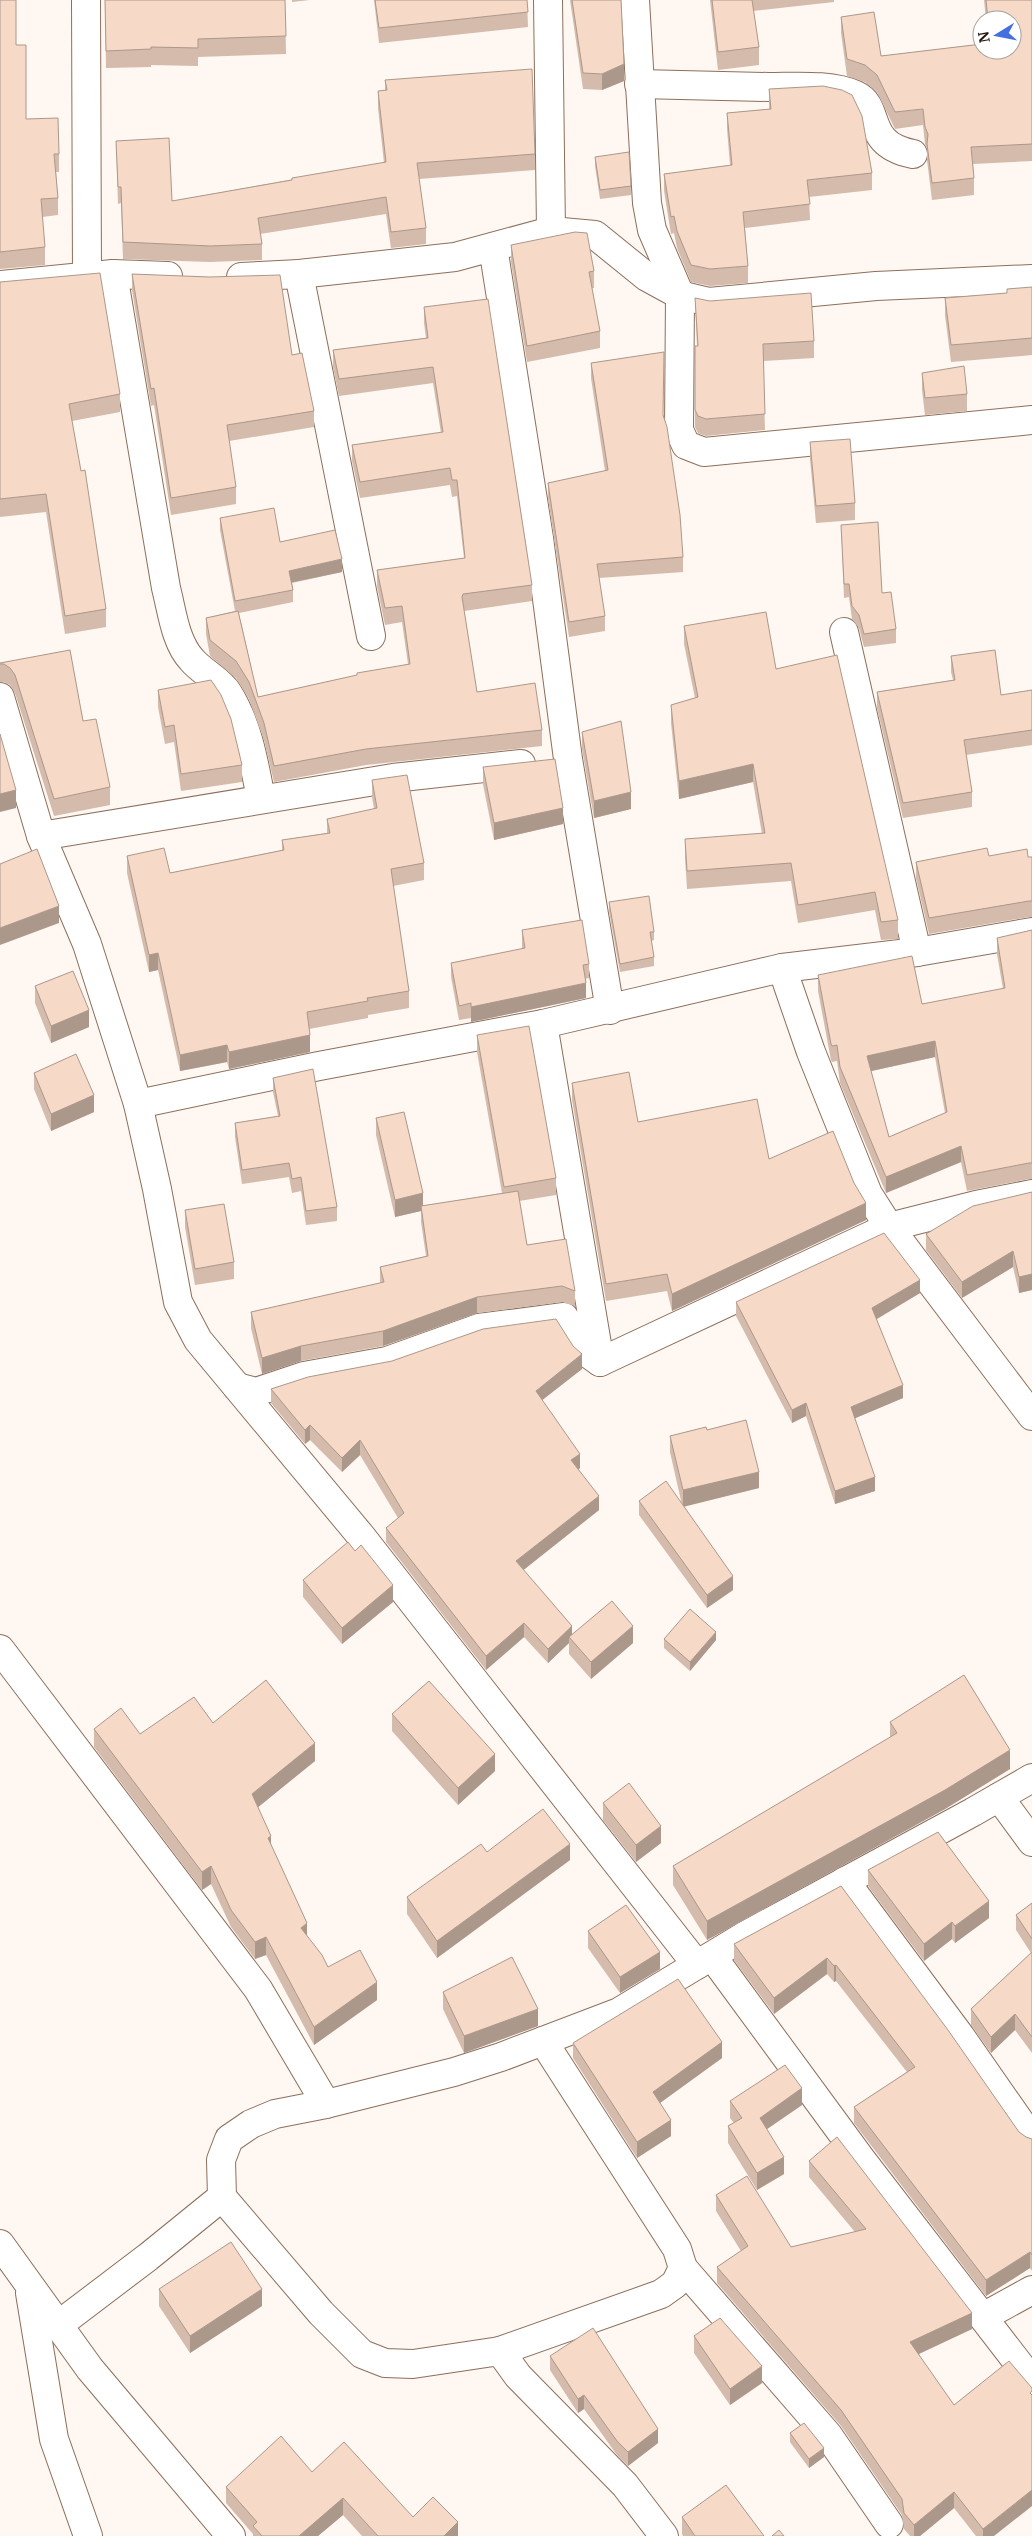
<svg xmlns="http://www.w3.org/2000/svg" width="1032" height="2536" font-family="Merriweather,serif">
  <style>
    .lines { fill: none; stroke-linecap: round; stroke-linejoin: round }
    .street-casing { stroke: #8d6f5b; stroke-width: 30 }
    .street { stroke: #fff; stroke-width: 28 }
    .wall { fill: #d4bbab; fill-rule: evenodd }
    .shaded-wall { fill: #ac988b }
    .building { fill: #f6d9c7; stroke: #ac988b; fill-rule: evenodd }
  </style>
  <rect width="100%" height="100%" fill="#fef7f2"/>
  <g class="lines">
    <g class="street-casing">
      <g id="street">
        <polyline points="86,0 87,276"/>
        <polyline points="548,0 551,231"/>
        <polyline points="635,0 647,203 652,230 680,295 679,430 686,445 704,452 1032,420"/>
        <path d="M639,84c43,1 86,2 130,3 27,0 62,-3 87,8 26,12 6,49 57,59"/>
        <polyline points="493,247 539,538 568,759 610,1010"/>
        <path d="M113,274l53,314c6,23 9,54 26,72 10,12 28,20 36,33 20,32 26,69 33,106"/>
        <polyline points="299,274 371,636"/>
        <polyline points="241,277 299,274 455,257 551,231 595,235 647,277 680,295 709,302 876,286 1032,279"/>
        <polyline points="0,285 113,274 168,276"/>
        <polyline points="844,632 917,952"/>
        <polyline points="0,697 41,836 87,944 138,1104 157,1189 178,1302 198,1340 361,1536 697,1965"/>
        <polyline points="41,836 393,778 521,764"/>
        <polyline points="782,968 811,1052 868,1194 889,1227 1032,1416"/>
        <polyline points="138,1104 319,1066 543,1024 782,968 917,952 1032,932"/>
        <polyline points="600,1362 889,1227 976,1205 1032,1194"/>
        <polyline points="237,1387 256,1392 304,1376 387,1361 479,1328 564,1317 586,1352 600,1362 543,1024"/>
        <polyline points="0,1649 258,1989 326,2104"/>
        <polyline points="999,1797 1032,1842"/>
        <polyline points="845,1881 961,2037 1032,2139"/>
        <polyline points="712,1956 861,2159 1032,2381"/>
        <polyline points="222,2197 321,2313 362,2354 385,2363 413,2364 500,2351 518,2376 625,2485 664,2536"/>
        <polyline points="0,2244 90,2369 231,2536"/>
        <polyline points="683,2268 828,2435 889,2524"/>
        <polyline points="30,2293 54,2439 88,2536"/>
        <polyline points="983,2317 1032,2290"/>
        <polyline points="57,2326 148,2257 222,2197 221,2160 229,2139 251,2124 275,2114 326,2104 454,2072 501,2057 619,2012 746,1935 973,1812 1032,1778"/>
        <polyline points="500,2351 661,2294 675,2284 683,2268 677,2249 543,2041"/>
      </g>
    </g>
    <use href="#street" class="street"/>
  </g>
  <g class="wall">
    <polygon points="0,0 16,45 26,119 59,154 59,172 56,172 58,198 58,215 42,217 45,247 45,265 0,269"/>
    <polygon points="105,0 285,0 286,54 198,57 198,66 151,65 151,67 106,68"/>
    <polygon points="292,0 310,0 292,2"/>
    <polygon points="374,0 527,0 528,27 379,43"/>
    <polygon points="570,0 621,0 624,81 602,90 583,89"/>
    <polygon points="710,0 834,0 834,2 753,11 759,47 759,65 718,70"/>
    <polygon points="984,0 1032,0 1032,161 973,164 974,178 974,195 932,200 927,160 927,148 925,144 923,125 895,129 877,92 865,82 847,76 841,33 841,17 881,56 981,44 982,28 982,50 1012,20 986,20"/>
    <polygon points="385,80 535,154 535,170 419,179 426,228 426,244 391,248 386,214 260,234 262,244 262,260 210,262 123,259 121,203 118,204 116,141 172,201 384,163 378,108 378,91 385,91"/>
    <polygon points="769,89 872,173 872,190 809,197 810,220 745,228 748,266 748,283 710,286 691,282 677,248 674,233 671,234 664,191 664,174 730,165 727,129 727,113 769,109"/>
    <polygon points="595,157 631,186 631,195 600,199 595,166"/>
    <polygon points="511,245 594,271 594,288 592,288 600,331 600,348 527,362 511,262"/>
    <polygon points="132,274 209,277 292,355 314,411 314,427 229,441 236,487 236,504 171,515 154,405 151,406 132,290"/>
    <polygon points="0,282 120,394 120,412 72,421 106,609 106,627 65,634 46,512 0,517"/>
    <polygon points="1032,287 1032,355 951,362 945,315 945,298 1007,293"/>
    <polygon points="695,298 814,341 814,358 763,361 765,430 706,436 698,433 695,427 695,346 697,346"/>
    <polygon points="424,307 532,585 532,601 464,611 477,692 542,730 542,746 366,765 274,782 264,740 249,699 236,678 210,656 206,634 206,618 235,611 220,530 220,518 280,542 342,572 292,583 293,590 293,602 239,613 258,697 408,664 402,622 385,625 377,586 377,570 464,558 457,496 452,497 450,485 360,498 352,461 352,445 441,433 433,383 339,396 333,367 333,350 426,338 424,323"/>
    <polygon points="591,363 664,416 683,557 683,572 599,578 605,616 605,631 569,637 548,498 548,483 605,471 591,378"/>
    <polygon points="922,373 967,394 967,411 925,415 922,390"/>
    <polygon points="810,442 855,503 855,520 816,523 810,459"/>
    <polygon points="841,525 882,593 896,629 896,643 864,647 859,628 852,619 849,597 844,598"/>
    <polygon points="684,626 776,669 898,920 898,939 881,940 875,910 798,923 791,881 687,889 685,857 685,839 762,834 753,782 679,799 671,723 671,705 695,698 684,644"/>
    <polygon points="70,650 83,721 110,787 110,805 54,816 15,693 10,685 4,682 0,682 0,663"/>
    <polygon points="951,656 1001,695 1032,690 1032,745 966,755 972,792 972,807 903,818 877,708 877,692 953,680 951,672"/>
    <polygon points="158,690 242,765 242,782 181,791 174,742 165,744 158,707"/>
    <polygon points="582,732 631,809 594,818 582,749"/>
    <polygon points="483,767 563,824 494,840 483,784"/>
    <polygon points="372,780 424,863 424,880 393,886 409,991 409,1008 368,1015 368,1018 309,1029 310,1052 229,1069 227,1062 180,1071 158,970 149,972 127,873 127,856 170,873 282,850 282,840 327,833 327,819 374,809 372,797"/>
    <polygon points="989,856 1028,857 1032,857 1032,917 1029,917 929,934 916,878 916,862"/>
    <polygon points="609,902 654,932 654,940 651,941 654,957 654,966 620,972 609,911"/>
    <polygon points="522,930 589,964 589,978 585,979 586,998 471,1022 471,1018 459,1020 451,977 451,963 522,949"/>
    <path d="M1032,930v249h-3l-62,12 -6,-29 -75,31 -46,-110 -3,-22 -5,1 -1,-2 -13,-69v-16l104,29 81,-15 -6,-35v-16zM935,1057l10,56 -56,24 -18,-66z"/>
    <polygon points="35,986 89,1027 51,1043 35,1003"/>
    <polygon points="477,1035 556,1178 556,1195 519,1201 527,1245 575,1291 575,1306 562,1302 477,1313 383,1346 301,1361 262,1374 251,1328 251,1312 380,1283 380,1267 426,1256 421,1222 421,1211 395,1217 376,1135 376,1118 423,1206 502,1193 477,1052"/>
    <polygon points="34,1073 94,1112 51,1131 34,1089"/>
    <polygon points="273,1078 337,1207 337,1221 306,1225 301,1191 292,1193 289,1177 242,1184 235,1137 235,1123 278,1116 273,1092"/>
    <polygon points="572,1083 638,1122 769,1159 866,1220 672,1311 667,1291 606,1301 572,1100"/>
    <polygon points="1032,1192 1032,1290 1019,1293 1013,1267 962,1298 926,1250 926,1234"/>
    <polygon points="185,1210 234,1262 234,1279 195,1285 185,1227"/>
    <polygon points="920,1293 876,1319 903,1398 855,1418 875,1491 835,1504 806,1416 792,1423 736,1316 736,1302"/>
    <polygon points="582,1369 542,1400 580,1468 578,1470 599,1510 523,1570 572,1634 633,1643 591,1679 569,1654 569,1643 548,1663 524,1637 486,1670 386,1542 386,1528 398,1518 360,1455 342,1472 310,1440 305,1444 271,1403 271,1389"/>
    <polygon points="707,1430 759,1488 684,1506 733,1590 707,1608 639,1515 639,1501 682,1505 670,1452 670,1436"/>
    <polygon points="303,1580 393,1602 342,1644 303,1597"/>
    <polygon points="664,1639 716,1640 690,1671 664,1648"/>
    <polygon points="392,1714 495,1771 458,1805 392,1731"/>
    <polygon points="890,1722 1010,1769 945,1809 707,1940 673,1885 673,1866 890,1738"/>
    <polygon points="213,1723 315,1761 258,1807 271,1845 307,1937 328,1967 377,2000 314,2045 266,1955 255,1959 231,1927 211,1884 202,1890 94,1747 94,1729 140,1734"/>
    <polygon points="603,1803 661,1843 636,1862 603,1820"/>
    <polygon points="487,1852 570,1860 437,1958 407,1914 407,1897"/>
    <polygon points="868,1870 989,1918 955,1943 952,1939 924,1961 868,1886"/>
    <polygon points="841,1886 1019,2132 1026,2137 1032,2139 1032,2271 1030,2268 986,2296 854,2123 854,2107 907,2072 836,1981 834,1982 827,1974 774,2014 734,1960 734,1944"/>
    <polygon points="1032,1903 1032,2053 1015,2030 991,2053 971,2025 971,2009 1031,1953 1016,1930 1016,1915"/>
    <polygon points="588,1931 660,1969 620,1993 588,1948"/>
    <polygon points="443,1992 538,2026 464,2053 443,2009"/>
    <polygon points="573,2043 722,2058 660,2103 671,2136 637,2158 573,2058"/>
    <polygon points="730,2101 802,2105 767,2129 784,2174 757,2190 728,2143 728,2126 734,2123 730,2118"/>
    <polygon points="809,2161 972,2329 919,2354 994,2536 976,2536 954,2508 920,2536 910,2536 904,2529 902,2515 841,2426 717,2283 717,2267 741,2251 716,2211 716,2195 791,2247 855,2232 809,2177"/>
    <polygon points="159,2289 262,2306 190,2353 159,2306"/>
    <polygon points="694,2336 762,2383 730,2405 694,2353"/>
    <polygon points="550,2356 658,2443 628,2466 617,2455 584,2409 578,2413 550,2370"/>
    <polygon points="790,2433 824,2457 809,2468 790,2442"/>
    <polygon points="312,2472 413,2517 458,2536 362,2536 343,2515 318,2536 253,2536 253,2534 226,2503 226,2487"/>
    <polygon points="682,2517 764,2536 683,2536 682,2534"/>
  </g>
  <g class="shaded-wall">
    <polygon points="624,64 624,81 602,90 602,74"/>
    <polygon points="342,559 342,572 289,583 289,571"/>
    <polygon points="753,764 753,782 679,799 679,781"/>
    <polygon points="16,790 16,808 0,812 0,794"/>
    <polygon points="631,792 631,809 594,818 594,801"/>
    <polygon points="563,808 563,824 494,840 494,823"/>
    <polygon points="59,906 59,923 0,945 0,928"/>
    <polygon points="158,953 158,970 149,972 149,955"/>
    <polygon points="586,983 586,998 471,1022 471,1007"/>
    <polygon points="89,1010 89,1027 51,1043 51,1026"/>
    <polygon points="310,1035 310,1052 229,1069 229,1052"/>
    <polygon points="935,1041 935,1057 867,1072 867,1056"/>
    <polygon points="227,1045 227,1062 180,1071 180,1055"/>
    <polygon points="94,1095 94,1112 51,1131 51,1114"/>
    <polygon points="961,1146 961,1162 886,1193 886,1177"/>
    <polygon points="423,1193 423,1210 421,1206 421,1211 395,1217 395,1200"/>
    <polygon points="866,1203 866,1220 672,1311 672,1294"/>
    <polygon points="1013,1251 1013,1267 962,1298 962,1282"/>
    <polygon points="1032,1274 1032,1290 1019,1293 1019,1277"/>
    <polygon points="920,1280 920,1293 872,1322 872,1308"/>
    <polygon points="477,1297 477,1313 383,1346 383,1331"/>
    <polygon points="301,1346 301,1361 262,1374 262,1358"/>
    <polygon points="582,1354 582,1369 536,1405 536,1391"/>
    <polygon points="903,1385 903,1398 851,1420 851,1407"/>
    <polygon points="806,1403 806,1416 792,1423 792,1410"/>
    <polygon points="310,1425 310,1440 305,1444 305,1430"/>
    <polygon points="360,1440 360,1455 342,1472 342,1458"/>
    <polygon points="580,1454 580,1468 571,1475 571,1460"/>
    <polygon points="759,1472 759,1488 683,1507 683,1490"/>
    <polygon points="875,1477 875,1491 835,1504 835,1491"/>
    <polygon points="599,1496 599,1510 516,1576 516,1561"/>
    <polygon points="733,1576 733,1590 707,1608 707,1595"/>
    <polygon points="393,1585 393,1602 342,1644 342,1628"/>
    <polygon points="524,1623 524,1637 486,1670 486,1656"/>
    <polygon points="572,1626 572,1640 569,1637 569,1643 548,1663 548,1649"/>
    <polygon points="633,1626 633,1643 591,1679 591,1662"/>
    <polygon points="716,1632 716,1640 690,1671 690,1662"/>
    <polygon points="315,1743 315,1761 252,1812 252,1794"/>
    <polygon points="1010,1750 1010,1769 945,1809 707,1940 707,1921"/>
    <polygon points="495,1754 495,1771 458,1805 458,1788"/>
    <polygon points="661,1826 661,1843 636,1862 636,1845"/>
    <polygon points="271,1836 271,1854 268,1838"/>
    <polygon points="570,1844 570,1860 437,1958 437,1941"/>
    <polygon points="211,1866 211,1884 202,1890 202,1872"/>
    <polygon points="989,1901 989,1918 955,1943 955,1926"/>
    <polygon points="952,1922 952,1939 924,1961 924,1944"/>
    <polygon points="307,1923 307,1940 301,1928"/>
    <polygon points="266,1937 266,1955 255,1959 255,1942"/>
    <polygon points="660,1952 660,1969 620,1993 620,1977"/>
    <polygon points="827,1958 827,1974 774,2014 774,1998"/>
    <polygon points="836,1965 836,1981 834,1982 834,1966"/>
    <polygon points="377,1982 377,2000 314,2045 314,2027"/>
    <polygon points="538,2009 538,2026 464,2053 464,2036"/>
    <polygon points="1015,2014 1015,2030 991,2053 991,2037"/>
    <polygon points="722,2042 722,2058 653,2108 653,2092"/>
    <polygon points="802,2088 802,2105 760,2134 760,2118"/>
    <polygon points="671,2120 671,2136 637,2158 637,2142"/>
    <polygon points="784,2157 784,2174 757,2190 757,2173"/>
    <polygon points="1030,2252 1030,2268 986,2296 986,2280"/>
    <polygon points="262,2289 262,2306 190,2353 190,2336"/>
    <polygon points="972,2313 972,2329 910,2358 910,2342"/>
    <polygon points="762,2366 762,2383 730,2405 730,2389"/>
    <polygon points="584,2395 584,2409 578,2413 578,2399"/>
    <polygon points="658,2429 658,2443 628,2466 628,2452"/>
    <polygon points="824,2448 824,2457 809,2468 809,2459"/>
    <polygon points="1032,2490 1032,2506 994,2536 983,2536 983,2529"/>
    <polygon points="954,2492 954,2508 920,2536 914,2536 914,2525"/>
    <polygon points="343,2498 343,2515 318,2536 299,2536"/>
    <polygon points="458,2522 458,2536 444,2536"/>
  </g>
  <g class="building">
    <polygon points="0,0 16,0 16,45 26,45 26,119 58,118 59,154 54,154 58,198 41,199 45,247 0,252"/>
    <polygon points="105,0 285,0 286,36 198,39 198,48 151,47 151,49 106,51"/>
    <polygon points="375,0 527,0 528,12 379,28"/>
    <polygon points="572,0 621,0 624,64 602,74 583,73"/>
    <polygon points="712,0 752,0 759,47 718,52"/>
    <polygon points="986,0 1032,0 1032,144 971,147 974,178 932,183 927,144 928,134 925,127 923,109 895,112 877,75 865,65 847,59 841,17 874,12 881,56 982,44 982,50 1012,50 1012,20 988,20"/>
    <polygon points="532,69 535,154 417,163 426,228 391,232 386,197 258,218 262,244 210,246 123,242 121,187 118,187 116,141 169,138 172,201 292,180 292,178 386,162 378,91 387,90 385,80"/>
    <polygon points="823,86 842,90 852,95 862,116 872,173 807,180 810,204 743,212 748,266 710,269 691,265 677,231 674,216 671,217 664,174 732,165 727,113 771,109 769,89"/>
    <polygon points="629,152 631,186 600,190 595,157"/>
    <polygon points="575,232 587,233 594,271 589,272 600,331 527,346 511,245"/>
    <polygon points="100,273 120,394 69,404 81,471 85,470 106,609 65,616 46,494 0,499 0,282"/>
    <polygon points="132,274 209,277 280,275 292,355 302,353 314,411 227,425 236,487 171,498 154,388 151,389"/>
    <polygon points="1032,287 1032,338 951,345 945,298 1007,293 1007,289"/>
    <polygon points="811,293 814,341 763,344 765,414 706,419 698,416 695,410 695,346 698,346 695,298 710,301"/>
    <polygon points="488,299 532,585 463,594 462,597 477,692 535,683 542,730 366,749 274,766 264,723 249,682 236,661 210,640 206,618 238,611 258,697 357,675 357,673 410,664 402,606 385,608 377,570 465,558 457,480 452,480 450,468 360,482 352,445 443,432 433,367 339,379 333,350 428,338 424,307"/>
    <polygon points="664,352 663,415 667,427 680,515 683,557 597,564 605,616 569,622 548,483 608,470 591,363"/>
    <polygon points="964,366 967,394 925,398 922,373"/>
    <polygon points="850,439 855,503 816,506 810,442"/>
    <polygon points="274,508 280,542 335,530 342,559 289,571 293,590 235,601 220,518"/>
    <polygon points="878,522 882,593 891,592 896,629 864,634 859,615 852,606 849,584 844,584 841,525"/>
    <polygon points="766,612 776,669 837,655 898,920 881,922 875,892 798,905 791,863 687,871 685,839 765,833 753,764 679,781 671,705 698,697 684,626"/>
    <polygon points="70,650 83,721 96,719 110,787 54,799 15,675 10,668 4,664 0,664 0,663"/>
    <polygon points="995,650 1001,695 1032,690 1032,730 964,740 972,792 903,803 877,692 955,680 951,656"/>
    <polygon points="211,680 221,695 231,719 242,765 181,774 174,725 165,727 158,690"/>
    <polygon points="621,721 631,792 594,801 582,732"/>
    <polygon points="0,734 16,790 0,794"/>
    <polygon points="555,759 563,808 494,823 483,767"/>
    <polygon points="407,775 424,863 391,869 409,991 367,998 368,1001 307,1012 310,1035 229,1052 227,1045 180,1055 158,953 149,955 127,856 164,848 170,873 284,850 282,840 330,833 327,819 377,808 372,780"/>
    <polygon points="987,848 989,856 1027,849 1028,857 1032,857 1032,901 1029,901 929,918 916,862"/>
    <polygon points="37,849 59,906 0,928 0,864"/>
    <polygon points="649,896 654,932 650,932 654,957 620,964 609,902"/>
    <polygon points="582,920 589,964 583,965 586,983 471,1007 471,1003 459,1006 451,963 525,948 522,930"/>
    <path d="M1032,930v233h-3l-62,12 -6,-29 -75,31 -46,-110 -3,-22 -5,1 -1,-2 -13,-69 94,-19 10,48 83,-16 -8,-50zM935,1041l12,71 -58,25 -22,-81z"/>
    <polygon points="73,971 89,1010 51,1026 35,986"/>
    <polygon points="529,1026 556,1178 504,1187 477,1035"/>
    <polygon points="76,1054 94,1095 51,1114 34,1073"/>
    <polygon points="313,1069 337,1207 306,1211 301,1177 292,1179 289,1163 242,1170 235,1123 280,1116 273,1078"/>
    <polygon points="629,1072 638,1122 757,1099 769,1159 833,1131 854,1183 866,1203 672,1294 667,1274 606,1284 572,1083"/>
    <polygon points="404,1112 423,1193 395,1200 376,1118"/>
    <polygon points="518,1191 527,1245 566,1239 575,1291 562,1286 477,1297 383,1331 301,1346 262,1358 251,1312 384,1282 380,1267 428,1256 421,1206"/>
    <polygon points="1032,1192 1032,1274 1019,1277 1013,1251 962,1282 926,1234 973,1206"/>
    <polygon points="224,1204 234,1262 195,1269 185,1210"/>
    <polygon points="884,1233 920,1280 872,1308 903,1385 851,1407 875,1477 835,1491 806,1403 792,1410 736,1302"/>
    <polygon points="556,1319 573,1346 582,1354 536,1391 580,1454 571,1460 599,1496 516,1561 572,1626 548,1649 524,1623 486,1656 386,1528 404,1513 360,1440 342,1458 310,1425 305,1430 271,1389 308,1377 392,1361 483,1329"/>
    <polygon points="746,1420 759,1472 683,1490 670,1436 706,1427 707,1430"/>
    <polygon points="666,1481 733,1576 707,1595 639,1501"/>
    <polygon points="348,1542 355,1551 361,1545 393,1585 342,1628 303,1580"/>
    <polygon points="612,1601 633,1626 591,1662 569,1637"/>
    <polygon points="690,1609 716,1632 690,1662 664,1639"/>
    <polygon points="964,1675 1010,1750 945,1790 707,1921 673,1866 897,1733 890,1722"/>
    <polygon points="266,1680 315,1743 252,1794 271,1836 268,1838 307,1923 301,1928 322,1955 328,1967 360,1950 377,1982 314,2027 266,1937 255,1942 231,1910 211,1866 202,1872 94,1729 121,1708 140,1734 194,1697 213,1723"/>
    <polygon points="429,1681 495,1754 458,1788 392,1714"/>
    <polygon points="629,1783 661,1826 636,1845 603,1803"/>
    <polygon points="543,1809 570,1844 437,1941 407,1897 481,1844 487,1852"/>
    <polygon points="938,1832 989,1901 955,1926 952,1922 924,1944 868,1870"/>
    <polygon points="841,1886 948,2030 1019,2132 1026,2137 1032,2139 1032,2255 1030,2252 986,2280 854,2107 915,2067 836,1965 834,1966 827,1958 774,1998 734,1944"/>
    <polygon points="1032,1903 1032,1939 1016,1915"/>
    <polygon points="626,1905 660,1952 620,1977 588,1931"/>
    <polygon points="1032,1952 1032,2037 1015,2014 991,2037 971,2009"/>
    <polygon points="512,1957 538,2009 464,2036 443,1992"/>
    <polygon points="678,1979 722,2042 653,2092 671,2120 637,2142 573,2043"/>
    <polygon points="785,2065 802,2088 760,2118 784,2157 757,2173 728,2126 742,2118 730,2101"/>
    <polygon points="837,2137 972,2313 910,2342 954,2405 1009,2361 1032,2388 1032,2391 1030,2393 1032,2395 1032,2490 983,2529 954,2492 914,2525 904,2513 902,2499 841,2410 717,2267 748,2246 716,2195 747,2176 791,2247 866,2229 809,2161"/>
    <polygon points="231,2242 262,2289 190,2336 159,2289"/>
    <polygon points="720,2318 762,2366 730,2389 694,2336"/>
    <polygon points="593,2328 658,2429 628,2452 617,2441 584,2395 578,2399 550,2356"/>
    <polygon points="804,2423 824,2448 809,2459 790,2433"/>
    <polygon points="281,2436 312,2472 344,2442 413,2517 433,2497 458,2522 444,2536 378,2536 343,2498 299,2536 262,2536 253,2526 257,2522 226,2487"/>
    <polygon points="726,2485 764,2536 695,2536 682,2517"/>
    <polygon points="779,2530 784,2536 772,2536"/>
  </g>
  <g transform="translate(997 35) rotate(260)"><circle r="24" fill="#ffffff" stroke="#a6a19e"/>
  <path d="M0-4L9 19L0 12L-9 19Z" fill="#446fe1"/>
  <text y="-8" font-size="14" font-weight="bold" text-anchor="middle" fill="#20140c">N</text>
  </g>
</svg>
